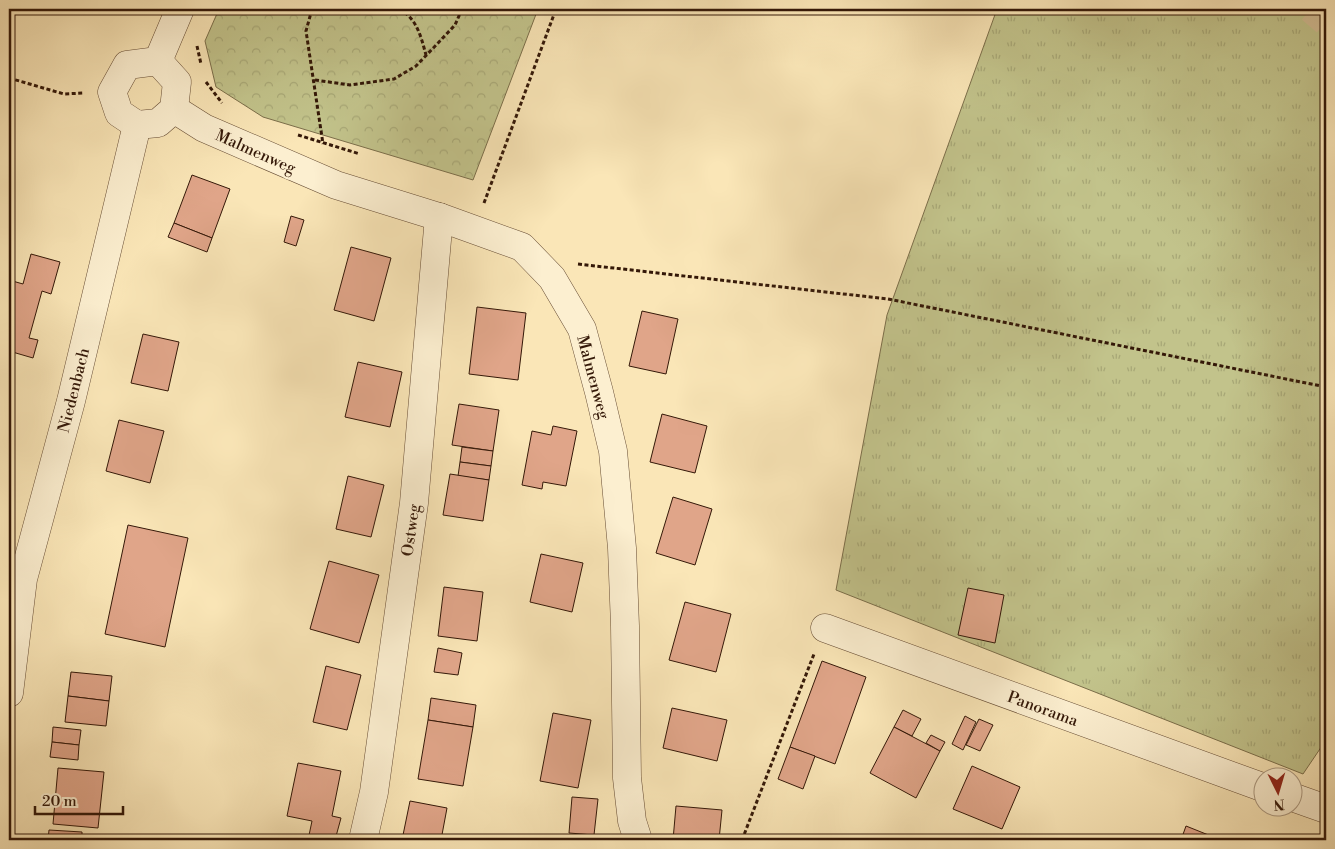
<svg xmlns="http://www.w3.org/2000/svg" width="1335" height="849" font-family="'Libre Bodoni',serif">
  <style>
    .grass { fill: url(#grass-tufts); stroke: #7b6e4a }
    .park { fill: url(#park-crowns); stroke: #7b6e4a }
    .building { fill: #e0a589; stroke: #341808 }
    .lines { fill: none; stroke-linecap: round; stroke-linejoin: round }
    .minor-tunnel { stroke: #d2bd94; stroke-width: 28; stroke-dasharray: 28 14; stroke-linecap: butt }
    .minor-casing { stroke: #664c34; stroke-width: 29 }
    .path { stroke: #341808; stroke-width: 3; stroke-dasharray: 4 2.5; stroke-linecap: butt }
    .minor { stroke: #fcefd0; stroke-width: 28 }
    .labels { text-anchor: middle; stroke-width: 4.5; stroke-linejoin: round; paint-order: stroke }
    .street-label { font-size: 16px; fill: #341808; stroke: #fcefd0 }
  </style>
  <defs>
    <pattern id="grass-tufts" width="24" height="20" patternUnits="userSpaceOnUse" patternTransform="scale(1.25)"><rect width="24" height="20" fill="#c2c38b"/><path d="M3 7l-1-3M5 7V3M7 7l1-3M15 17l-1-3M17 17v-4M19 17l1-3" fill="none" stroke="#a7a776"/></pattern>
    <pattern id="park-crowns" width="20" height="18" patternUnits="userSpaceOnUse" patternTransform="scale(1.25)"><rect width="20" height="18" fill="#c2c38b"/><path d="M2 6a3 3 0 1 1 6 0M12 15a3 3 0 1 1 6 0" fill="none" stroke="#a7a776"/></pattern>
  </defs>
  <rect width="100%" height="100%" fill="#fae6b7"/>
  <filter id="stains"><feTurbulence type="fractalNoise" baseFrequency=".004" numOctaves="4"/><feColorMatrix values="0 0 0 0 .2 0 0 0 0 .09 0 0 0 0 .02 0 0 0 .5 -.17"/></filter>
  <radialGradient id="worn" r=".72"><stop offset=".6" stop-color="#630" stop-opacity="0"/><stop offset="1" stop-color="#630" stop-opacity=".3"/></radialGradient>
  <polygon class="grass" points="997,9 1326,9 1326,740 1303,774 836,590 887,315"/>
  <polygon class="park" points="219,9 538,9 473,180 263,117 216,87 205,41"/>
  <g class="building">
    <polygon points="192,175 230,189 212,238 174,223"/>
    <polygon points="291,216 304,220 296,246 284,242"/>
    <polygon points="174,223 212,238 207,252 168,237"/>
    <polygon points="351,247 391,258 374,321 334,310"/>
    <polygon points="31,254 60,262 51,294 42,291 29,338 38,340 33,358 9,351 9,280 23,284"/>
    <polygon points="477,307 526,313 518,380 469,374"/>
    <polygon points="642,311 678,319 666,374 629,366"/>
    <polygon points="143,334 179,342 168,391 131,383"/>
    <polygon points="358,362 402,372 390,427 345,417"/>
    <polygon points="459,404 499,410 493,451 452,445"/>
    <polygon points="662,414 707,426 695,473 650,462"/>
    <polygon points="119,420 164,431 150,483 106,471"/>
    <polygon points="553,426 577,431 566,486 543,482 542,489 522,485 532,431 551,435"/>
    <polygon points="462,447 493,451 491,466 460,462"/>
    <polygon points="460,462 491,466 489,480 458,476"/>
    <polygon points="450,474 489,480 483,521 443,515"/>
    <polygon points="348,476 384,485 371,537 336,529"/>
    <polygon points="673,497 712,509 695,565 656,553"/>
    <polygon points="128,525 188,538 165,647 105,634"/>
    <polygon points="541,554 583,563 572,612 530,602"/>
    <polygon points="329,561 379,575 359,643 310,629"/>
    <polygon points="444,587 483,592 477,641 438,636"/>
    <polygon points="968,588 1004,595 995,643 958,635"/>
    <polygon points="685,602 731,614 716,672 669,660"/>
    <polygon points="438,648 462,653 458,675 434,672"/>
    <polygon points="822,661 866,677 835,764 790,747"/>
    <polygon points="326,666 361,675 347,730 313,722"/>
    <polygon points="71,672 112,676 109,701 68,696"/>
    <polygon points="68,696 109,701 106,726 65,722"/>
    <polygon points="431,698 476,705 473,727 428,720"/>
    <polygon points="672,708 727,720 717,761 663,748"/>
    <polygon points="903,710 921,719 912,736 894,727"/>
    <polygon points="553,713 591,720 578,788 540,781"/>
    <polygon points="965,716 976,722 963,750 952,744"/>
    <polygon points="979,719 993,725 980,751 966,745"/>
    <polygon points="428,720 473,727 463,786 418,779"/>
    <polygon points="53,727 81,730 79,745 52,742"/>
    <polygon points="894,727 940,751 916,798 870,773"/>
    <polygon points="931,735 945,742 940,751 926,743"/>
    <polygon points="52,742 79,745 78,760 50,757"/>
    <polygon points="790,747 815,756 803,789 778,779"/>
    <polygon points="298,763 341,771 332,816 341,818 335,840 308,840 312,821 287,816"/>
    <polygon points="972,766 1020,787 1002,829 953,809"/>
    <polygon points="58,768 104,772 98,828 53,824"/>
    <polygon points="572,797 598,799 594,835 569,833"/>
    <polygon points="410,801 447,808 441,840 402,840"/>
    <polygon points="676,806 722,810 719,840 673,840"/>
    <polygon points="1186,826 1216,838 1215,840 1181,840"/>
    <polygon points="49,830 82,832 82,840 48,840"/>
  </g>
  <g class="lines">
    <polyline class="minor-tunnel" points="1311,9 1326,22"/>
    <g class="minor-casing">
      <g id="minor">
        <polygon points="158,61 177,82 174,109 158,123 137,125 119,113 112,92 127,65"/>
        <polyline points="158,61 180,9"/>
        <polyline points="174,109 204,128 336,185 439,217 522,247 552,278 582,329 599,392 613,451 622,548 625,626 627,778 632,821 638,840"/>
        <polyline points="825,628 1262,787"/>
        <polyline points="9,693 23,579 71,401 137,125"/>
        <polyline points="1292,797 1326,809"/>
        <polyline points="363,840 374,792 414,503 439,217"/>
      </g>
    </g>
    <g class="path">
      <polyline points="312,9 306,31 323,144"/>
      <path d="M399,9c18,9 22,28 27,46"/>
      <polyline points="197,46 201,64"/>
      <polyline points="9,78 64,94 84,93"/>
      <polyline points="315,80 350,85 394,79 416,66 439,42 455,25 462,9"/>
      <polyline points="206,82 222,103"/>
      <polyline points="298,135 360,154"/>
      <polyline points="484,203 556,9"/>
      <polyline points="578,264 888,299 1326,387"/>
      <polyline points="742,840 814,654"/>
    </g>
    <use href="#minor" class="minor"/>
  </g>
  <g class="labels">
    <g class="street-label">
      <text transform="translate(256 151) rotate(24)" y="6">Malmenweg</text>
      <text transform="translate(594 377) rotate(75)" y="6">Malmenweg</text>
      <text transform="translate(73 390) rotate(-76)" y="6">Niedenbach</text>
      <text transform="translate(410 530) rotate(-82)" y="6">Ostweg</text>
      <text transform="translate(1043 708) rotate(20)" y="6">Panorama</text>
    </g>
  </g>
  <rect width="1335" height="849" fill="none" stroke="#fae6b7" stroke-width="30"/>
  <rect x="10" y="10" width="1315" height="829" fill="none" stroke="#341808" stroke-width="2.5"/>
  <rect x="15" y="15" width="1305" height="819" fill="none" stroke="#341808"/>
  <g transform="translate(1278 792) rotate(175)"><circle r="24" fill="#fcefd0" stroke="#ac9980"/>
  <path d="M0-4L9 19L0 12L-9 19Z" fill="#8f2418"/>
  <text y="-8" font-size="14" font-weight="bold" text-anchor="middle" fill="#341808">N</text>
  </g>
  <path d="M35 806v8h88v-8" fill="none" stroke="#341808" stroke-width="2.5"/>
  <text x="42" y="806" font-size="15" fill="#341808" stroke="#fcefd0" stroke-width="4" paint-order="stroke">20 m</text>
  <rect width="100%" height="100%" filter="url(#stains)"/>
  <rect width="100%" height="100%" fill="url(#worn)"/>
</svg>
